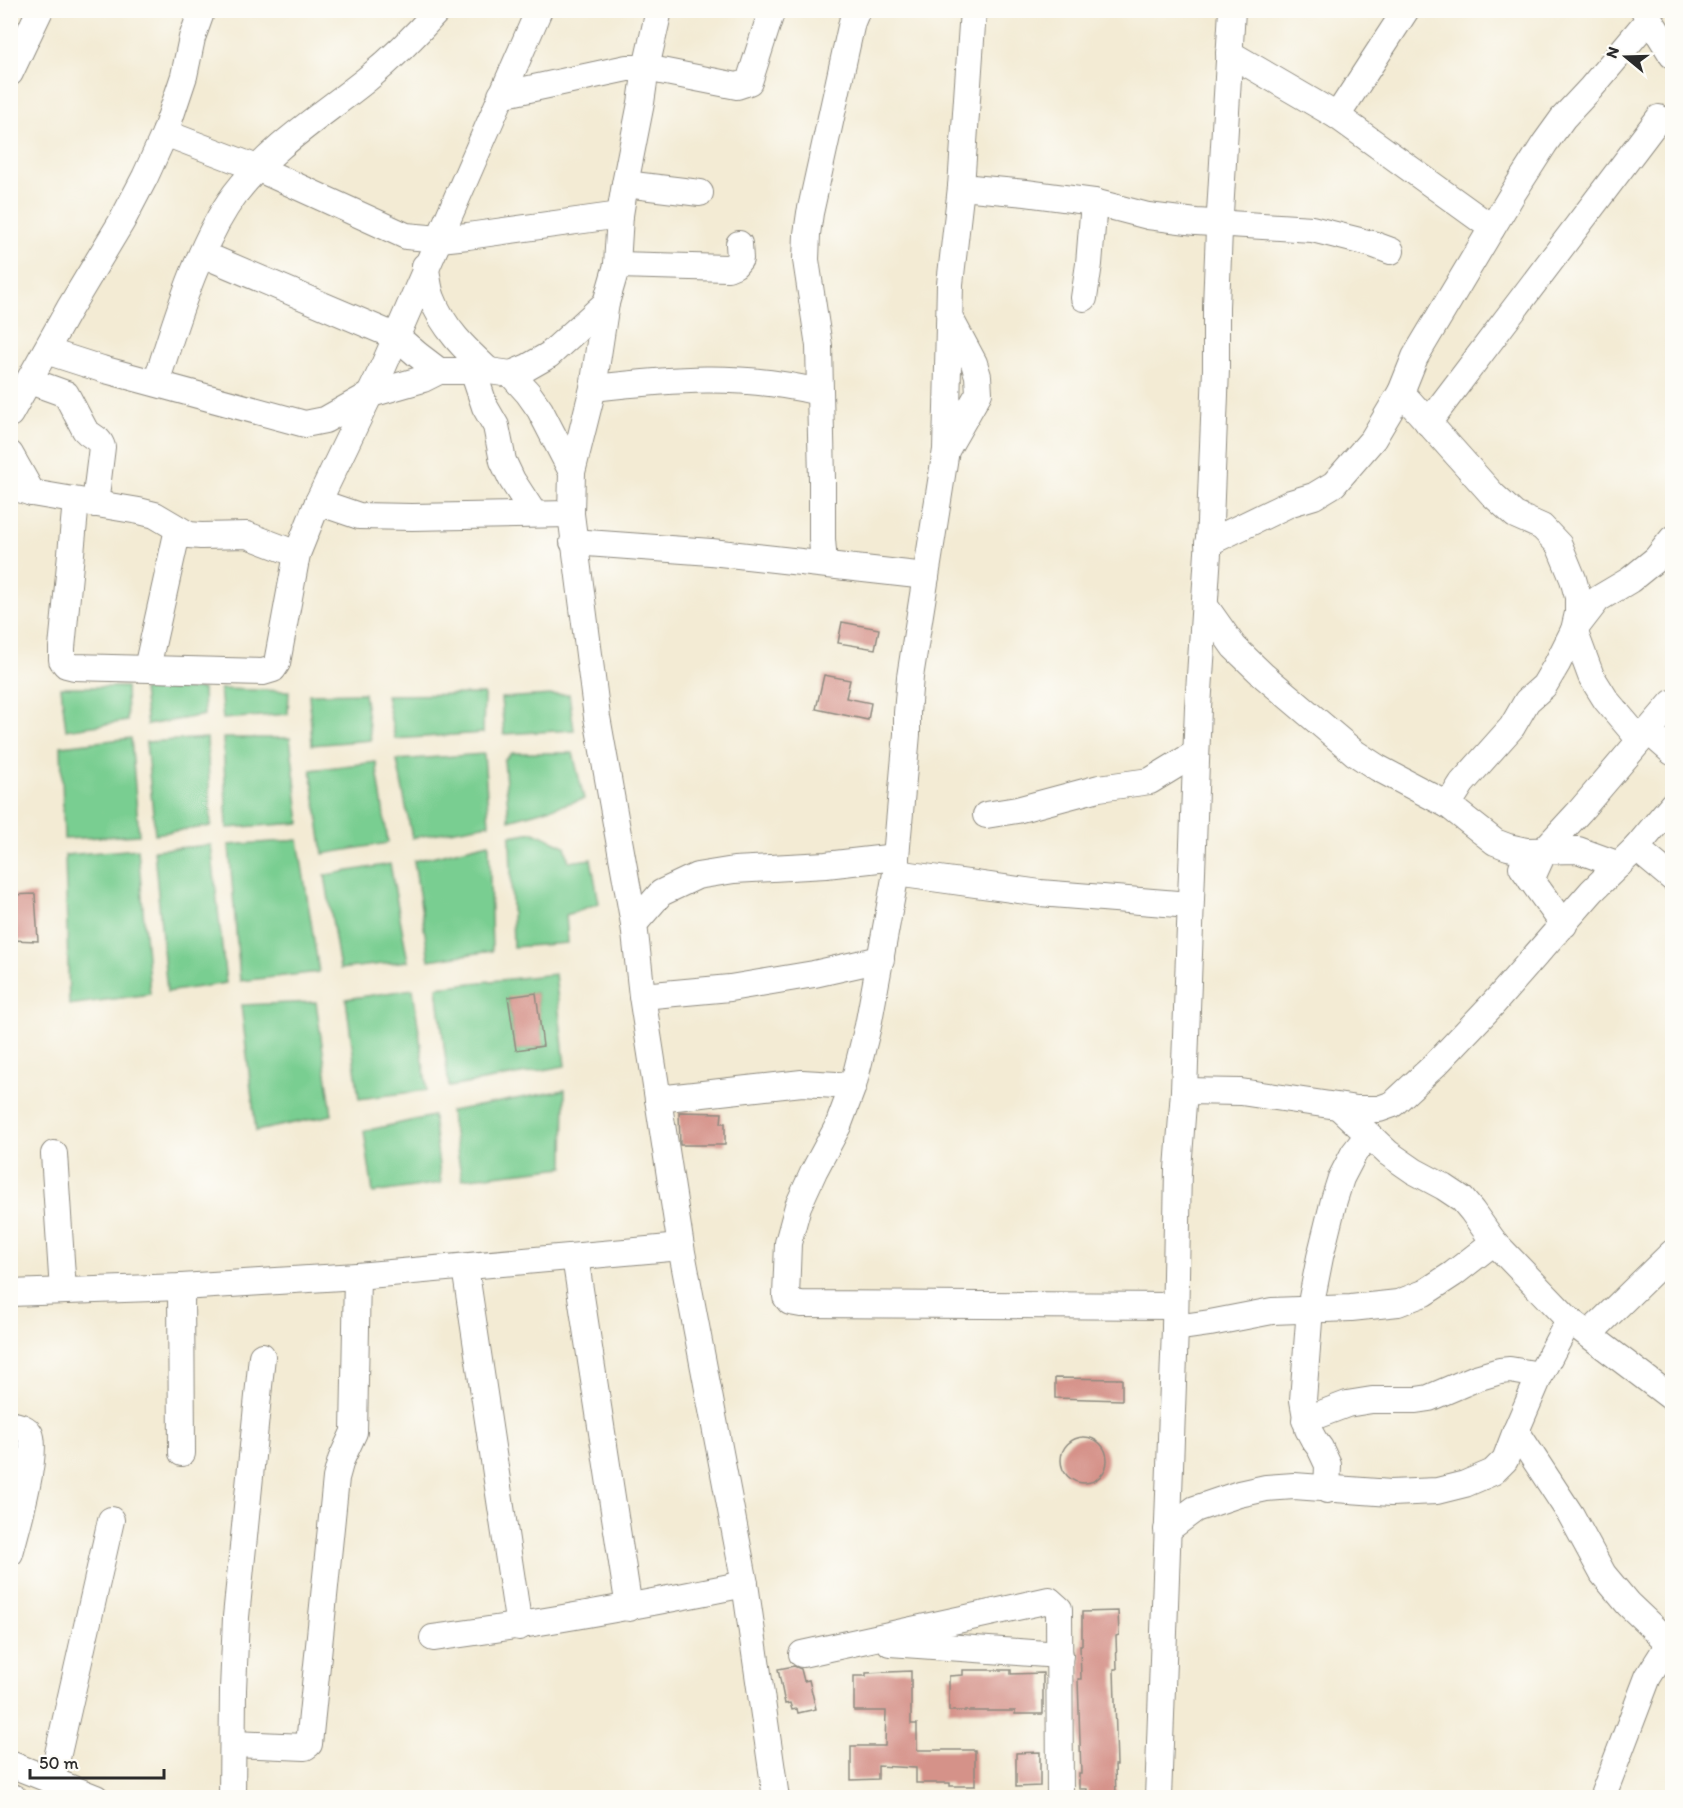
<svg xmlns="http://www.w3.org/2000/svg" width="1683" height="1808" font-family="Itim,sans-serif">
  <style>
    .green { fill: #79ce91; stroke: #527c5e; stroke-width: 1.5; fill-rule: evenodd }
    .building { fill: #d59289 }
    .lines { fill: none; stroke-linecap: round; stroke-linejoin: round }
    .minor-casing { stroke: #8f8b80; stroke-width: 28 }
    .minor { stroke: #fff; stroke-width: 26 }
  </style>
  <rect width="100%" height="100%" fill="#fdfcf7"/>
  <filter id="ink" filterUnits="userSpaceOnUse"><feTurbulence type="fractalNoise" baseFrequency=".0167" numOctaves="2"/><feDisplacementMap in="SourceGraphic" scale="12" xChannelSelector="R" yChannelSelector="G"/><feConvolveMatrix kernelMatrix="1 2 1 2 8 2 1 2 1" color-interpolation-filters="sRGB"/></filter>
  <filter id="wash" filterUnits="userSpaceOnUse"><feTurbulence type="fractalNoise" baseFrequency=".008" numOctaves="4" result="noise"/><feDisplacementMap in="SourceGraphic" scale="24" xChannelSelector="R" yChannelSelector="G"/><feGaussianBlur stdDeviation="1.35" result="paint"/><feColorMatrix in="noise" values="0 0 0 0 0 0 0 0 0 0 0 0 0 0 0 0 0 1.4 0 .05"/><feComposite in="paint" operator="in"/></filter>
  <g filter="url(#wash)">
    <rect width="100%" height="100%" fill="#f3ebd4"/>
    <g class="green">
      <polygon points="61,687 126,687 127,721 66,730"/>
      <polygon points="203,689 204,715 147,725 143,690"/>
      <polygon points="220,689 289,691 288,714 223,719"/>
      <polygon points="364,693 371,740 312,745 309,694"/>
      <polygon points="484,694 483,733 395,739 386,695"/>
      <polygon points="569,694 574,730 504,734 501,698"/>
      <polygon points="131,738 139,835 64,839 61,746"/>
      <polygon points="207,738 211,826 155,834 146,742"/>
      <polygon points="223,738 290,738 300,823 227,828"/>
      <polygon points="512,753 573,753 584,799 509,820 504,760"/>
      <polygon points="484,754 489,824 412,838 397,760"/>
      <polygon points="376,762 388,843 323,854 311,770"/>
      <polygon points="534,832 565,846 569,862 591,859 599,903 566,915 568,943 513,947 510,836"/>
      <polygon points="298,840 319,972 240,981 229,845"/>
      <polygon points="489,843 492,951 429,960 414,861"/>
      <polygon points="211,845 226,983 167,992 154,850"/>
      <polygon points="138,849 150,994 69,1005 65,855"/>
      <polygon points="390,864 408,961 340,969 325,875"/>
      <path d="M555,974l10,92 -116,21 -12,-100zM536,993l7,53 -27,4 -8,-52z"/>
      <polygon points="413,989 427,1090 359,1099 346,999"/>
      <polygon points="316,1002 332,1115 256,1131 241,1005"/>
      <polygon points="565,1090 564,1167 462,1179 450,1111"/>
      <polygon points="433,1116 441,1183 373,1193 364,1131"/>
    </g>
    <g id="blocks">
      <g class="building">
        <polygon points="842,622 879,629 875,649 838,643"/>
        <polygon points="824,675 850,680 846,698 871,703 868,720 816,709"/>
        <polygon points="35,894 38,941 10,940 10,895"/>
        <polygon points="536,993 543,1046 516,1050 508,997"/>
        <polygon points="679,1112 722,1113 721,1123 725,1123 725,1145 680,1145"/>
        <polygon points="1055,1378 1122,1379 1122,1400 1055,1398"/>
        <circle cx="1084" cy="1460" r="23"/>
        <polygon points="1118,1611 1119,1635 1116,1636 1117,1669 1114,1669 1117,1765 1115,1765 1116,1797 1087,1797 1087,1789 1079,1789 1079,1774 1081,1774 1078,1679 1081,1679 1080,1645 1082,1645 1082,1612"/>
        <polygon points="794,1666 801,1669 804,1681 809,1680 816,1709 798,1713 797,1709 792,1710 790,1703 785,1704 778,1669"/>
        <polygon points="963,1670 1011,1670 1011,1674 1043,1673 1043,1714 1015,1714 1015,1711 949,1711 949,1676 963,1675"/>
        <polygon points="911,1671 911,1724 917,1724 917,1750 975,1750 975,1786 950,1786 950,1783 916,1783 916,1768 878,1766 878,1779 851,1780 851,1746 885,1746 886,1711 854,1711 854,1676 866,1676 866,1673"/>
        <polygon points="1040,1752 1040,1786 1016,1787 1016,1753"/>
      </g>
    </g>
  </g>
  <g filter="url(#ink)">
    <use href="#blocks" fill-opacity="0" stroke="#8f8b80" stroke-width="1.5"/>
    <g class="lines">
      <g class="minor-casing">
        <g id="minor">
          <polyline points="659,10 646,68 641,103 625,184 620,215 617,265 606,303 593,388 572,472 571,514 597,717 634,924 642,996 681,1247 745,1584 776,1798"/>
          <polyline points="973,10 961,187 950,284 946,450 910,677 907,713 907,734 896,857 896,873 868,1026 853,1086 838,1126 814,1171 798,1206 788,1243 786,1297 790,1302 801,1304 1175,1306"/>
          <polyline points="1406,10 1337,116 1492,228"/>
          <polyline points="1644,10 1672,55"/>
          <polyline points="1229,53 1337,116"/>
          <polyline points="10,73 40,10"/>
          <polyline points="501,95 627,68 646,68 737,86 749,82 772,10"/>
          <polyline points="165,133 257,168 406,236 440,239 468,236 620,215"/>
          <polyline points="625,184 700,193"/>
          <polyline points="961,187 1026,193 1094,202 1148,216 1196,222 1312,229 1372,244 1391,251"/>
          <polyline points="202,254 397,337 418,355 439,371"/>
          <polyline points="617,265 728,268 735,265 740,259 739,244"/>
          <path d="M425,266c3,11 3,22 7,32 11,30 34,52 57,73"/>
          <polyline points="1084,298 1089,264 1094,202"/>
          <polyline points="46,351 102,369 305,424 325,420 371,394 423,379 439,371 489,371 511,374 528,367 549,355 606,303"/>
          <polyline points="473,371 485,407 496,426 503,461 512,480 534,514"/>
          <polyline points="511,374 528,393 540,410 572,472"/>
          <path d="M30,381l36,13 19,36c6,7 14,7 17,17l-7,57"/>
          <path d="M156,383c19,-59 42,-139 79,-189 36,-47 86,-78 131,-114 26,-21 49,-44 72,-70"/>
          <path d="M593,388c81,-9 146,-15 226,4"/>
          <polyline points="1401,392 1492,494 1515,515 1542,527 1559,545 1573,579 1578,597 1578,613 1574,630 1591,676 1606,700 1640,740"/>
          <polyline points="10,414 69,309 122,221 145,177 165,133 184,76 192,38 202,10"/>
          <polyline points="1428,423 1659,118"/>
          <polyline points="948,447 979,393 978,376 974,363 950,318"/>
          <polyline points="10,454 32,493"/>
          <polyline points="10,486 32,493 139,511 155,515 189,535 201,536 247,535 297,554"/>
          <polyline points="76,501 62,648 62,660 66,665 74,667 263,672 273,669 277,663 297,554 318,502 384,365 539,10"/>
          <polyline points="318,502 359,516 412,517 571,514"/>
          <polyline points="573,542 711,552 926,576"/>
          <polyline points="1208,543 1291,503 1314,496 1334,484 1373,439 1401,392 1415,357 1513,193 1545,143 1563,118 1591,88 1649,19"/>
          <polyline points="824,564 822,539 822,480 819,346 806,260 807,234 810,213 852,22 857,10"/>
          <polyline points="1205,606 1234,647 1264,676 1355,753 1378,768 1448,805 1495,842 1508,847 1526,851 1578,850 1619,865"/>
          <polyline points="147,668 178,529"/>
          <polyline points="1648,731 1672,752"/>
          <polyline points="1448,805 1462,783 1512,727 1527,701 1544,686 1557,664 1574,630 1598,599 1630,580 1656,559 1672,539"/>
          <polyline points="986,815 1017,810 1099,788 1150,781 1196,753"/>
          <polyline points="1636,848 1672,878"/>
          <polyline points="1522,867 1564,925"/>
          <polyline points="896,873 1040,893 1190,905"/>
          <polyline points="1531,880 1545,849 1580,811 1672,703"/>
          <polyline points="634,924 661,893 697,876 734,870 826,865 896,857"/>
          <polyline points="642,996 730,988 814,974 881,959"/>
          <polyline points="1184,1091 1241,1092 1357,1109 1379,1109 1393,1104 1436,1064 1493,1004 1592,891 1636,848 1672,805"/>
          <polyline points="658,1099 802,1083 853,1086"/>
          <polyline points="1339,1107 1388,1153 1414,1171 1444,1187 1462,1199 1472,1211 1494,1242 1569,1320 1672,1398"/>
          <polyline points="54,1154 63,1291"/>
          <polyline points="575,1257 629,1608"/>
          <polyline points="465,1267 519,1627"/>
          <polyline points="181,1287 182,1453"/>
          <polyline points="10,1293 181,1287 357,1276 681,1247"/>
          <polyline points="1175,1328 1210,1323 1272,1311 1351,1308 1398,1303 1424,1293 1453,1274 1494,1242"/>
          <polyline points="1589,1334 1672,1253"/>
          <polyline points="1305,1420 1347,1404 1372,1400 1416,1400 1429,1398 1476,1378 1500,1371 1510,1370 1540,1375"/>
          <path d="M10,1424c8,2 16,3 20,10 9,18 -14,97 -20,119"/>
          <polyline points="1516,1431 1571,1515 1603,1574 1628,1604 1669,1643"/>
          <polyline points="1327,1490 1328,1465 1320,1448 1314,1440 1308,1429 1303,1400 1310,1308 1320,1257 1334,1200 1341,1178 1354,1153 1368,1135"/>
          <polyline points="1167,1530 1195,1509 1239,1494 1266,1488 1294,1486 1391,1493 1437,1491 1465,1484 1493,1472 1505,1460 1516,1431 1540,1375 1569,1320"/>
          <path d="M433,1638c105,-14 208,-33 312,-54"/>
          <polyline points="890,1643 1060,1655"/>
          <polyline points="802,1654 1049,1600 1059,1609 1060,1798"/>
          <polyline points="233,1744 305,1747 309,1744 336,1478 341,1460 354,1432 357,1276"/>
          <polyline points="10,1764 96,1798"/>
          <polyline points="52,1780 111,1520"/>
          <polyline points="10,1796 14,1798"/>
          <polyline points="232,1798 233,1690 236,1617 262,1356"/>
          <polyline points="1158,1798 1175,1328 1178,1169 1184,1091 1198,707 1210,522 1216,369 1216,307 1219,230 1232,10"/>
          <polyline points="1602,1798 1648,1677 1672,1639"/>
        </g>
      </g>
      <use href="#minor" class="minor"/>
    </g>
  </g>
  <rect width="1683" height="1808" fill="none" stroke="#fdfcf7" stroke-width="36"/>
  <g transform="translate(1626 57) rotate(289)" stroke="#fdfcf7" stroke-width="4.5" paint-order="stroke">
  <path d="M0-4.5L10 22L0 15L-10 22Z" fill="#2b2b2b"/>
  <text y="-9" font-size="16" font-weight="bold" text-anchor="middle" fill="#2b2b2b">N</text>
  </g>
  <path d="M30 1769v9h134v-9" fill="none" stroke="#2b2b2b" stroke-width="3"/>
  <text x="39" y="1769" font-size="18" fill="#2b2b2b" stroke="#fdfcf7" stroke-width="4.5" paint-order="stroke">50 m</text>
</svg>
